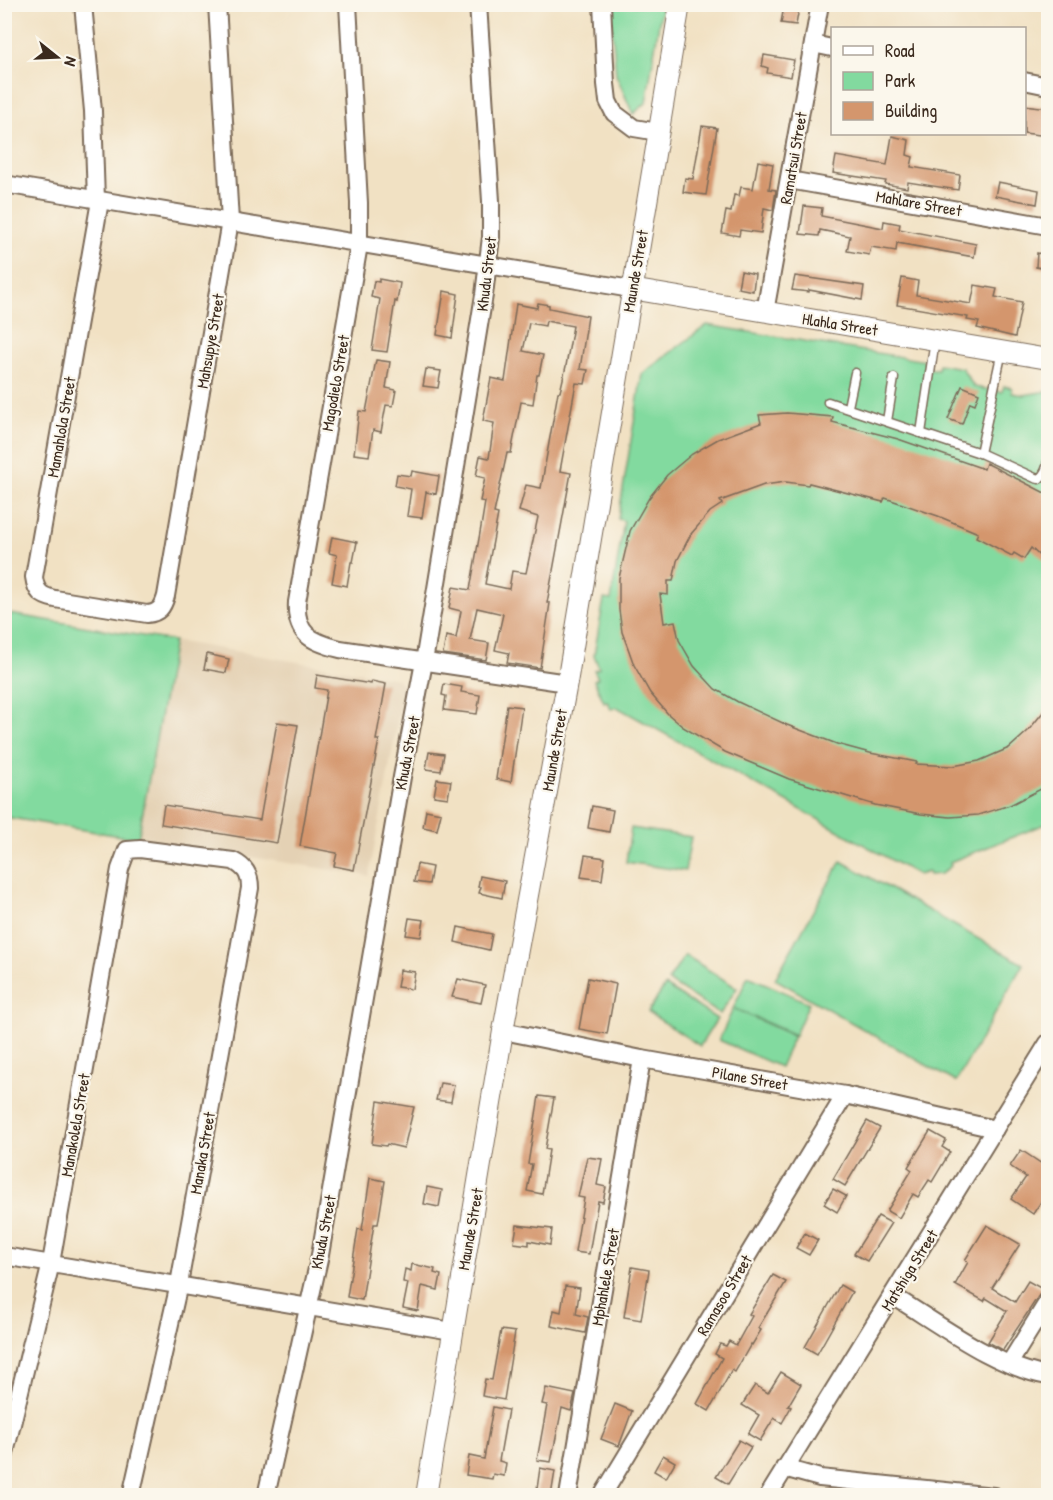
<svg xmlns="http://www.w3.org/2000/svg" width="1053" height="1500" font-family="'Patrick Hand',sans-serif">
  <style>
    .built { fill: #e4d1b4 }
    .green { fill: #82da9f; stroke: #5e825e; stroke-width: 1.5 }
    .building { fill: #d4966d; fill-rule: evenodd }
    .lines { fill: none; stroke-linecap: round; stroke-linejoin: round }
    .service-casing { stroke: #7b6a58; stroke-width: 11 }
    .minor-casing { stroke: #7b6a58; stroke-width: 20 }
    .tertiary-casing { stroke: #7b6a58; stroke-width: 22 }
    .service { stroke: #fff; stroke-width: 8 }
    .minor { stroke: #fff; stroke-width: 16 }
    .tertiary { stroke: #fff; stroke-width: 20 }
    .labels { text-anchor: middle; stroke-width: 4.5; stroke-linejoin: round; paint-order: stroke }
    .street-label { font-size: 16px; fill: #3b2a1e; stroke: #fbf7ec }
  </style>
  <rect width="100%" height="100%" fill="#fbf7ec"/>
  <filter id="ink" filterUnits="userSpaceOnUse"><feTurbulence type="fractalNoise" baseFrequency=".0167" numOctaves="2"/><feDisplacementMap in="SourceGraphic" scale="12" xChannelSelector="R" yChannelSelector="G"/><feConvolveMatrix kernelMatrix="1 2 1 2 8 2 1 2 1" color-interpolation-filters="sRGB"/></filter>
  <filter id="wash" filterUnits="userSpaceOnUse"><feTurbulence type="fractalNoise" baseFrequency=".008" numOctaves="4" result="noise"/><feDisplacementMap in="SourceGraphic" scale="24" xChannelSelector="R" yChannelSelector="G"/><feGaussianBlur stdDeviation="1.35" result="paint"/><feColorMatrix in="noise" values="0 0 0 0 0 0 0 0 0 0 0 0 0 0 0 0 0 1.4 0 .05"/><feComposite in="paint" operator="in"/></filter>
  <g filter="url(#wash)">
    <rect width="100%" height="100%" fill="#f1e1c3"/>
    <g class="built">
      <polygon points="174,641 398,679 404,687 369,876 138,839"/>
      <polygon points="1048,1335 1048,1370 1041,1369 1036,1355"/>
    </g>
    <g class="green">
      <polygon points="610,5 662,5 646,103 633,114 616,75"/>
      <polygon points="707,325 926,361 925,367 929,369 938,369 939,364 962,368 974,387 1002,392 1004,386 1012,388 1012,393 1024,395 1048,391 1048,823 950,862 951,866 941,874 929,875 928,872 918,875 617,707 611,709 607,701 604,702 594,680 598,678 594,670 599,668 594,655 604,599 611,600 624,521 618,519 642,374"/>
      <polygon points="4,613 174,641 138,839 5,817"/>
      <polygon points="631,828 691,837 685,871 626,862"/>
      <polygon points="841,861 1023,964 956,1082 775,979"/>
      <polygon points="685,955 737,988 720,1014 668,981"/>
      <polygon points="748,976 809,1003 795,1035 735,1009 794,1036 780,1067 719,1040"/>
      <polygon points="665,986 717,1019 700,1046 648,1012"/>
    </g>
    <g id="blocks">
      <g class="building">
        <polygon points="784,6 799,8 796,25 781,23"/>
        <polygon points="764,55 794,60 791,77 767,73 768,68 762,66"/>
        <polygon points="1024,105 1048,108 1048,136 1024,133"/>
        <polygon points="702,126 717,128 706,195 683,192 685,178 693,179"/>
        <polygon points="892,136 909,140 907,155 913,157 911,167 960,175 958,190 908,182 907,188 885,184 886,181 833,173 836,156 887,165"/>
        <polygon points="758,161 773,164 769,189 776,190 773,210 764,208 761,233 740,230 739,236 722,233 726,211 731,212 734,195 739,196 741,187 753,189"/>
        <polygon points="998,182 1039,190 1037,204 995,196"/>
        <polygon points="804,206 822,208 821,216 883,228 884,221 900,224 899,229 976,244 974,257 897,243 896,251 871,247 869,255 847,251 850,236 820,230 819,236 800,234"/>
        <polygon points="1037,253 1048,255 1048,269 1036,267"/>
        <polygon points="741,271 755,274 753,291 738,288"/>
        <polygon points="795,276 864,286 862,300 809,290 809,292 792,290"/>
        <polygon points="902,278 918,281 916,295 971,304 975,285 997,289 995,297 1022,302 1015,337 977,328 979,322 967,320 968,317 897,305"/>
        <polygon points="379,279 400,283 397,302 395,301 387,352 372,350 380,299 371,297 374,281 379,282"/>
        <polygon points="444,291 458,294 452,338 437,335"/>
        <path d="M538,303l11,2v3l39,8 -8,53 8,1 -3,14 -9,-1 -16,88 11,2 -24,130h3l-10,65 -33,-5 2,-10 -14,-3 8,-36 -26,-6 -7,32 19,3 -3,17 -43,-6 3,-18 10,2 5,-27 -12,-3 4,-21 17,3 11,-63 4,-25 -5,-1 5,-23 -9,-2 4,-20 9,2 5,-35 -11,-2 8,-43 14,3 11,-77 21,4zM546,321l27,5 -7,40 -6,26h-2l-17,96 -15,-3 -7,26 19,6 -12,56 -14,-2 -3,18 -24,-5 13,-70 -4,-1 13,-60h4l10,-51 12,2 4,-29h2l4,-20 -20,-4 6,-28 16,3z"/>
        <polygon points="376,360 390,362 386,388 396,390 393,406 386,405 381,432 373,430 369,456 354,454 359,411 366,412"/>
        <polygon points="426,369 441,371 438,388 423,386"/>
        <polygon points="962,386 979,393 975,404 970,402 962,424 948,419"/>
        <polygon points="787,413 833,417 832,422 898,439 984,469 986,463 1043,492 1048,495 1048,564 1031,548 1024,559 1014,553 1012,556 976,537 978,533 938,516 885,498 883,502 809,483 808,485 786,482 764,485 720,501 722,504 710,512 691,534 677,561 673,581 668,581 668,595 660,594 664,623 675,621 679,640 694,666 715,689 738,702 787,725 837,744 870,753 917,762 916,764 953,766 979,761 1009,748 1028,731 1048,706 1048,784 1045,787 1010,805 978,815 950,817 921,814 875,805 789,779 725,752 683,727 668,714 650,693 634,665 628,648 622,632 619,610 619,578 630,531 649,498 667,475 692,454 718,439 761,423 759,415"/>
        <polygon points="412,471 439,476 436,494 426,492 422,518 407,516 411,489 395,486 397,474 411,476"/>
        <polygon points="332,537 357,542 353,562 351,562 347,586 332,583 337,555 329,553"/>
        <polygon points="207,654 229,659 226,673 204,669"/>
        <polygon points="317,675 371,684 372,681 386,684 376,740 379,740 354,870 334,866 337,853 300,846 327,690 315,688"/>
        <polygon points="444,684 462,687 461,692 480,695 477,714 444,710 446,696 442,695"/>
        <polygon points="507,705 522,707 511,782 496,779"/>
        <polygon points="277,722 298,725 277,843 161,824 164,805 260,820"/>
        <polygon points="429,752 444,754 441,771 426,769"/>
        <polygon points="437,779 451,781 448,798 434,796"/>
        <polygon points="592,806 613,810 609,832 588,828"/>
        <polygon points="426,810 441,813 437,830 423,827"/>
        <polygon points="585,855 605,858 602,880 581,877"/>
        <polygon points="417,864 432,867 429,884 414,882"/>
        <polygon points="480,876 505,881 502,898 479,893 481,887 478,887"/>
        <polygon points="409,918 424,920 421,937 406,935"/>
        <polygon points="458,927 492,934 489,950 455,942"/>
        <polygon points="400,970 415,972 412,989 397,987"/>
        <polygon points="588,978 616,984 607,1034 579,1029"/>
        <polygon points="458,979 485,985 481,1003 452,997"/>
        <polygon points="440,1083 454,1085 451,1102 436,1100"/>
        <polygon points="539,1096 554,1098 545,1149 549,1150 542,1194 527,1191 532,1164 528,1164"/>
        <polygon points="378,1101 414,1107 404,1148 387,1144 386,1146 372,1144"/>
        <polygon points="867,1121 880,1128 845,1186 833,1179"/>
        <polygon points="930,1131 946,1140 942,1147 950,1152 932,1182 929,1180 918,1197 913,1194 899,1218 887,1211 912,1170 908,1167"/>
        <polygon points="1021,1150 1048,1168 1048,1191 1033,1214 1011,1199 1026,1177 1010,1166"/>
        <polygon points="587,1157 602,1159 597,1185 606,1187 603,1202 598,1201 589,1254 575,1252 584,1198 578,1197"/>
        <polygon points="370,1178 385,1181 378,1224 374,1224 362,1300 347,1297 358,1229 362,1230"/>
        <polygon points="427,1187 442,1190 439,1207 424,1204"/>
        <polygon points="833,1189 846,1196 837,1212 824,1204"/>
        <polygon points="878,1216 891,1223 867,1261 854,1254"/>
        <polygon points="517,1225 552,1229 550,1245 529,1241 529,1245 514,1243"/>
        <polygon points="987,1225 1020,1244 992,1288 1015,1302 1028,1281 1046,1291 1039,1295 1003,1350 988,1342 1007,1311 986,1298 984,1301 955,1285 968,1262 965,1260"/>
        <polygon points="805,1233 818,1240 809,1255 796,1248"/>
        <polygon points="412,1264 435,1269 434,1273 441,1275 438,1290 422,1286 418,1311 403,1308 408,1283 403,1282 405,1269 411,1271"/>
        <polygon points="632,1267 649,1270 641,1320 624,1317"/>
        <polygon points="773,1275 786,1282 758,1328 761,1330 752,1345 751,1344 735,1372 732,1370 709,1411 697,1404 722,1358 715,1354 720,1344 726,1346 729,1341 736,1345 752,1316 749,1314"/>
        <polygon points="840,1285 852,1292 817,1354 805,1347"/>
        <polygon points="565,1286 580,1288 576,1314 588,1317 585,1333 551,1326 554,1310 561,1312"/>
        <polygon points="501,1330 515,1332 504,1400 482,1396 485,1379 492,1380"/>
        <polygon points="781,1372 801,1384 788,1406 791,1407 782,1423 774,1418 760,1441 748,1434 759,1415 742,1405 755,1385 768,1393"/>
        <polygon points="546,1388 575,1394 571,1411 562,1408 551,1462 537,1460 547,1405 542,1404"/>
        <polygon points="615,1404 632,1411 619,1446 601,1439"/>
        <polygon points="493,1407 508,1410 499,1461 506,1463 504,1476 493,1474 492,1479 466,1475 469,1456 484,1459"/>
        <polygon points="739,1440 751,1447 728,1484 716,1477"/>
        <polygon points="663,1455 675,1462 666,1478 654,1471"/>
        <polygon points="540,1468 555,1471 551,1496 536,1496"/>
      </g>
    </g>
  </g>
  <g filter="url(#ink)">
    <use href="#blocks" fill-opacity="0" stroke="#7b6a58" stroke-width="1.5"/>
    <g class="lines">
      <g class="service-casing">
        <g id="service">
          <path d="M828,402l152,51 55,25 4,1c6,-5 8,-10 9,-17"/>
          <polyline points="848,407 855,373"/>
          <polyline points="887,421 894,378"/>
          <polyline points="921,433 935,340"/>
          <polyline points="980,453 1002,351"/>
        </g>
      </g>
      <g class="minor-casing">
        <g id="minor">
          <polyline points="83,4 93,111 96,200"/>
          <path d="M348,4l11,199v42l-62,357c-2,32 14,40 43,47l227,34"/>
          <polyline points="602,4 606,84 608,101 614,113 634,128 658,132"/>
          <polyline points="813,44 832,48"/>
          <polyline points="1024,81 1048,86"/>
          <polyline points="789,180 1048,226"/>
          <polyline points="4,184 631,289"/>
          <path d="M100,201l-66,376c2,15 7,19 21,22l92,15c12,-1 16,-7 19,-18l64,-375 -13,-217"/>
          <polyline points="765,312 820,4"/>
          <polyline points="503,1031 642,1059 845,1095 995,1129"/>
          <polyline points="4,1256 452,1331"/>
          <path d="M893,1296c46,28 102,71 155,80"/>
          <polyline points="1009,1364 1048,1301"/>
          <path d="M4,1457l47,-194 69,-394 7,-19 13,-1 93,12c12,6 17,13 17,27l-71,396 -48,212"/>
          <polyline points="784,1468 820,1478 994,1496"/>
          <polyline points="266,1496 320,1255 402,777 424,662 484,295 491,237 491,201 478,4"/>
          <polyline points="568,1496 642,1059"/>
          <polyline points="602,1496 845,1095"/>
          <polyline points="768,1496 1048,1043"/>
        </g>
      </g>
      <g class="tertiary-casing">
        <g id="tertiary">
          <polyline points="631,289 1048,359"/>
          <polyline points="426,1496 503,1031 567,683 680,4"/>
        </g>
      </g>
      <use href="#service" class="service"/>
      <use href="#minor" class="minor"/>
      <use href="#tertiary" class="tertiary"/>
    </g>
  </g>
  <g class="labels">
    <g class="street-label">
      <text transform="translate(793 158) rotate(-80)" y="6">Ramatsui Street</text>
      <text transform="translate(919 203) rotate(10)" y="6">Mahlare Street</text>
      <text transform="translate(635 271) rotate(-80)" y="6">Maunde Street</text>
      <text transform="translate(486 274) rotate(-83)" y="6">Khudu Street</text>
      <text transform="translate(840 324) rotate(9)" y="6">Hlahla Street</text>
      <text transform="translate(210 341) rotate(-80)" y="6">Mahsupye Street</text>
      <text transform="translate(335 383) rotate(-80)" y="6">Magodielo Street</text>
      <text transform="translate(61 427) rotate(-80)" y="6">Mamahlola Street</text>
      <text transform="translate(554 750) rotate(-80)" y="6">Maunde Street</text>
      <text transform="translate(407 753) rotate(-79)" y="6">Khudu Street</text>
      <text transform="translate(750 1078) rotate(10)" y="6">Pilane Street</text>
      <text transform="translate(75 1125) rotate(-80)" y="6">Manakolela Street</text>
      <text transform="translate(202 1153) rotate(-80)" y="6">Manaka Street</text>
      <text transform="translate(470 1229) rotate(-80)" y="6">Maunde Street</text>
      <text transform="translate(323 1232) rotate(-79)" y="6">Khudu Street</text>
      <text transform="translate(909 1270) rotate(-58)" y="6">Matshiga Street</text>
      <text transform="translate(605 1277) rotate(-80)" y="6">Mphahlele Street</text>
      <text transform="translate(724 1295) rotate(-59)" y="6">Ramasoo Street</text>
    </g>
  </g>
  <rect width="1053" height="1500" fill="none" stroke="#fbf7ec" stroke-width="24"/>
  <rect x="831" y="27" width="195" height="108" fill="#fbf7ec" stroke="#aea59a" stroke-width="1.5"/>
  <rect x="843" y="46" width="30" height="9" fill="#ffffff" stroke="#aea59a" stroke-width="1.5"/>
  <text x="885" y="57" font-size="18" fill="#3b2a1e">Road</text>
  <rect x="843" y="72" width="30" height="18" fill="#82da9f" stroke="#aea59a" stroke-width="1.5"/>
  <text x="885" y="87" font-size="18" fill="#3b2a1e">Park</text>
  <rect x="843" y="102" width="30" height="18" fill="#d4966d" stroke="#aea59a" stroke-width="1.5"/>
  <text x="885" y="117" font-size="18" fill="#3b2a1e">Building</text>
  <g transform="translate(57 57) rotate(108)" stroke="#fbf7ec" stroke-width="4.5" paint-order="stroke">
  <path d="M0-4.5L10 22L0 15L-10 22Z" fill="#3b2a1e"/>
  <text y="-9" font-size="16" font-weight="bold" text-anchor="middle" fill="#3b2a1e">N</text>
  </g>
</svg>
